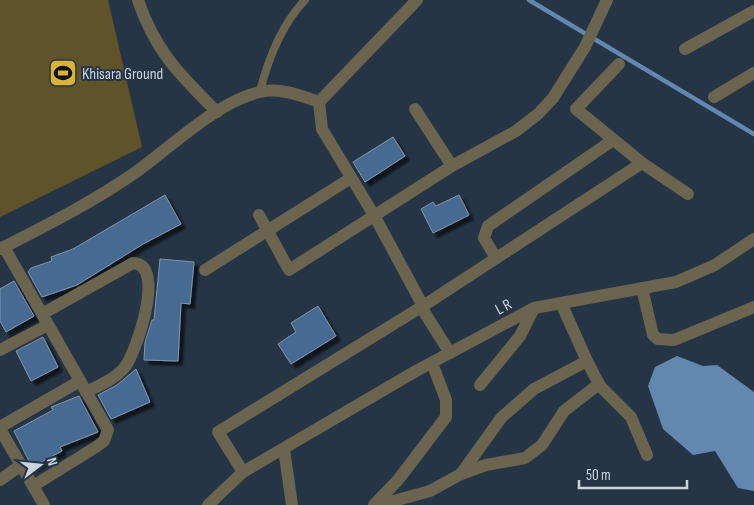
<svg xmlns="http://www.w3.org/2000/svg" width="754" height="505" font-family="'Sofia Sans Condensed',sans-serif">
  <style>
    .green { fill: #615329 }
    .water { fill: #6288b0 }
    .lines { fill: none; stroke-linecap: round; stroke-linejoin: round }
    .stream { stroke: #6288b0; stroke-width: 4.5 }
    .building { fill: #466b92; stroke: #8295aa; filter: url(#shadow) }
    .service { stroke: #6b644f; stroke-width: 8 }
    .minor { stroke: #6b644f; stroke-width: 12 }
    .labels { text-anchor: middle; stroke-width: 4; stroke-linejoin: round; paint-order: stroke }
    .poi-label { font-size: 16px; fill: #cad4df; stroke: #253546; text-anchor: start }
    .street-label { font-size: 16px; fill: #cad4df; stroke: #253546 }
  </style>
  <defs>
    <filter id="shadow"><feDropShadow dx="4.5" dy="4.5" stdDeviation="1" flood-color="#0009"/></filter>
  </defs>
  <rect width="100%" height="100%" fill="#253546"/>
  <polygon class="green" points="0,0 108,0 142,147 0,217"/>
  <polygon class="water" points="677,356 703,366 717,365 754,392 754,491 738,488 715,451 693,455 663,429 648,386 655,367"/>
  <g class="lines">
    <polyline class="stream" points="529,0 754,134"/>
  </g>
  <g class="building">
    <polygon points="393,137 405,156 365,182 353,162"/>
    <polygon points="165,195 181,224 143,244 77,285 42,297 28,272 31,268 52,261 51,257 73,249"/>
    <polygon points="459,195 469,215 433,233 421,209 433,202 436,206"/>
    <polygon points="160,259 194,262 190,304 181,303 178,361 144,360 145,342 152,320 154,320"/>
    <polygon points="14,281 34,316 6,332 0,321 0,289"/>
    <polygon points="318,306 336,336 291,364 278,344 296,332 291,323"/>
    <polygon points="43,337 58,367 31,381 16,351"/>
    <polygon points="136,369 150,402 111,419 98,395 117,385"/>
    <polygon points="79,396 98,432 60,447 62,451 32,467 14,431 53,410 51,407"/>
  </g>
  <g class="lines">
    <path class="service" d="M260,91c8,-31 22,-67 45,-91"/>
    <g class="minor">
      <path d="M138,0c17,51 42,75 79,112"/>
      <polyline points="417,0 319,102 322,129 375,217 423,306"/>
      <polyline points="685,49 754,11"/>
      <polyline points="619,64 576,109 642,163 688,194"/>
      <polyline points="714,97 754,73"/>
      <polyline points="415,109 452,166"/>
      <polyline points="259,215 289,270 452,166 516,131 538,114 553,98 585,47 607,0"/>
      <polyline points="4,247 108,430 104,441 96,447 33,486"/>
      <path d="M0,249c47,-24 93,-47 136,-77 35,-25 82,-71 124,-80 19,-5 42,4 59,10"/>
      <polyline points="496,258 484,238 488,226 613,140"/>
      <polyline points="205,270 351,178"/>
      <polyline points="642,288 653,335 658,339 674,340 754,307"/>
      <polyline points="561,303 587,361 600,386 631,417 647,455"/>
      <polyline points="421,307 450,353"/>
      <path d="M42,314l91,-51c34,1 3,89 -8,104 -10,12 -25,18 -39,25"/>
      <polyline points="0,350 48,325"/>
      <polyline points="480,385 520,336 534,308"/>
      <polyline points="0,427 80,381"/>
      <polyline points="0,429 44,505"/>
      <polyline points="284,449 292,505"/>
      <polyline points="243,472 218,432 423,306 642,163"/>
      <polyline points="461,474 501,418 534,389 587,361"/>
      <polyline points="0,480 21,465"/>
      <polyline points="208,505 243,472 416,371 534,308 676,282 715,265 754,239"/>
      <polyline points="374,505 398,480 446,417 446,400 432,363"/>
      <polyline points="379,505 430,491 461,474 486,465 525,458 542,445 564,411 599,384"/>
    </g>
  </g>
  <defs>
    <g id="stadium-square" transform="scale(1.4375)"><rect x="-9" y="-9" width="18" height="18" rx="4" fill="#d9b334" stroke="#253546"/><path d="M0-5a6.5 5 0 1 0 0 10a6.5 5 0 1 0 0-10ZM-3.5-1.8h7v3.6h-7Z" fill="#111"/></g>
  </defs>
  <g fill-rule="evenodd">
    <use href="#stadium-square" x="63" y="73"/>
  </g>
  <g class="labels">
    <g class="poi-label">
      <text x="82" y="79">Khisara Ground</text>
    </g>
    <g class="street-label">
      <text transform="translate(503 306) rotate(-28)" y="6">L R</text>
    </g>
  </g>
  <g transform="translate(40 465) rotate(74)" stroke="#253546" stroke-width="4" paint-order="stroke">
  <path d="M0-4L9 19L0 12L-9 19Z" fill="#cad4df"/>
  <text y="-8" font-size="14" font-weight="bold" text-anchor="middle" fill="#cad4df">N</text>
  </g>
  <path d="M579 480v8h108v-8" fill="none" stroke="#cad4df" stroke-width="2.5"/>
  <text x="586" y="480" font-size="15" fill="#cad4df" stroke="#253546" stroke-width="4" paint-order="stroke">50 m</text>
</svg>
